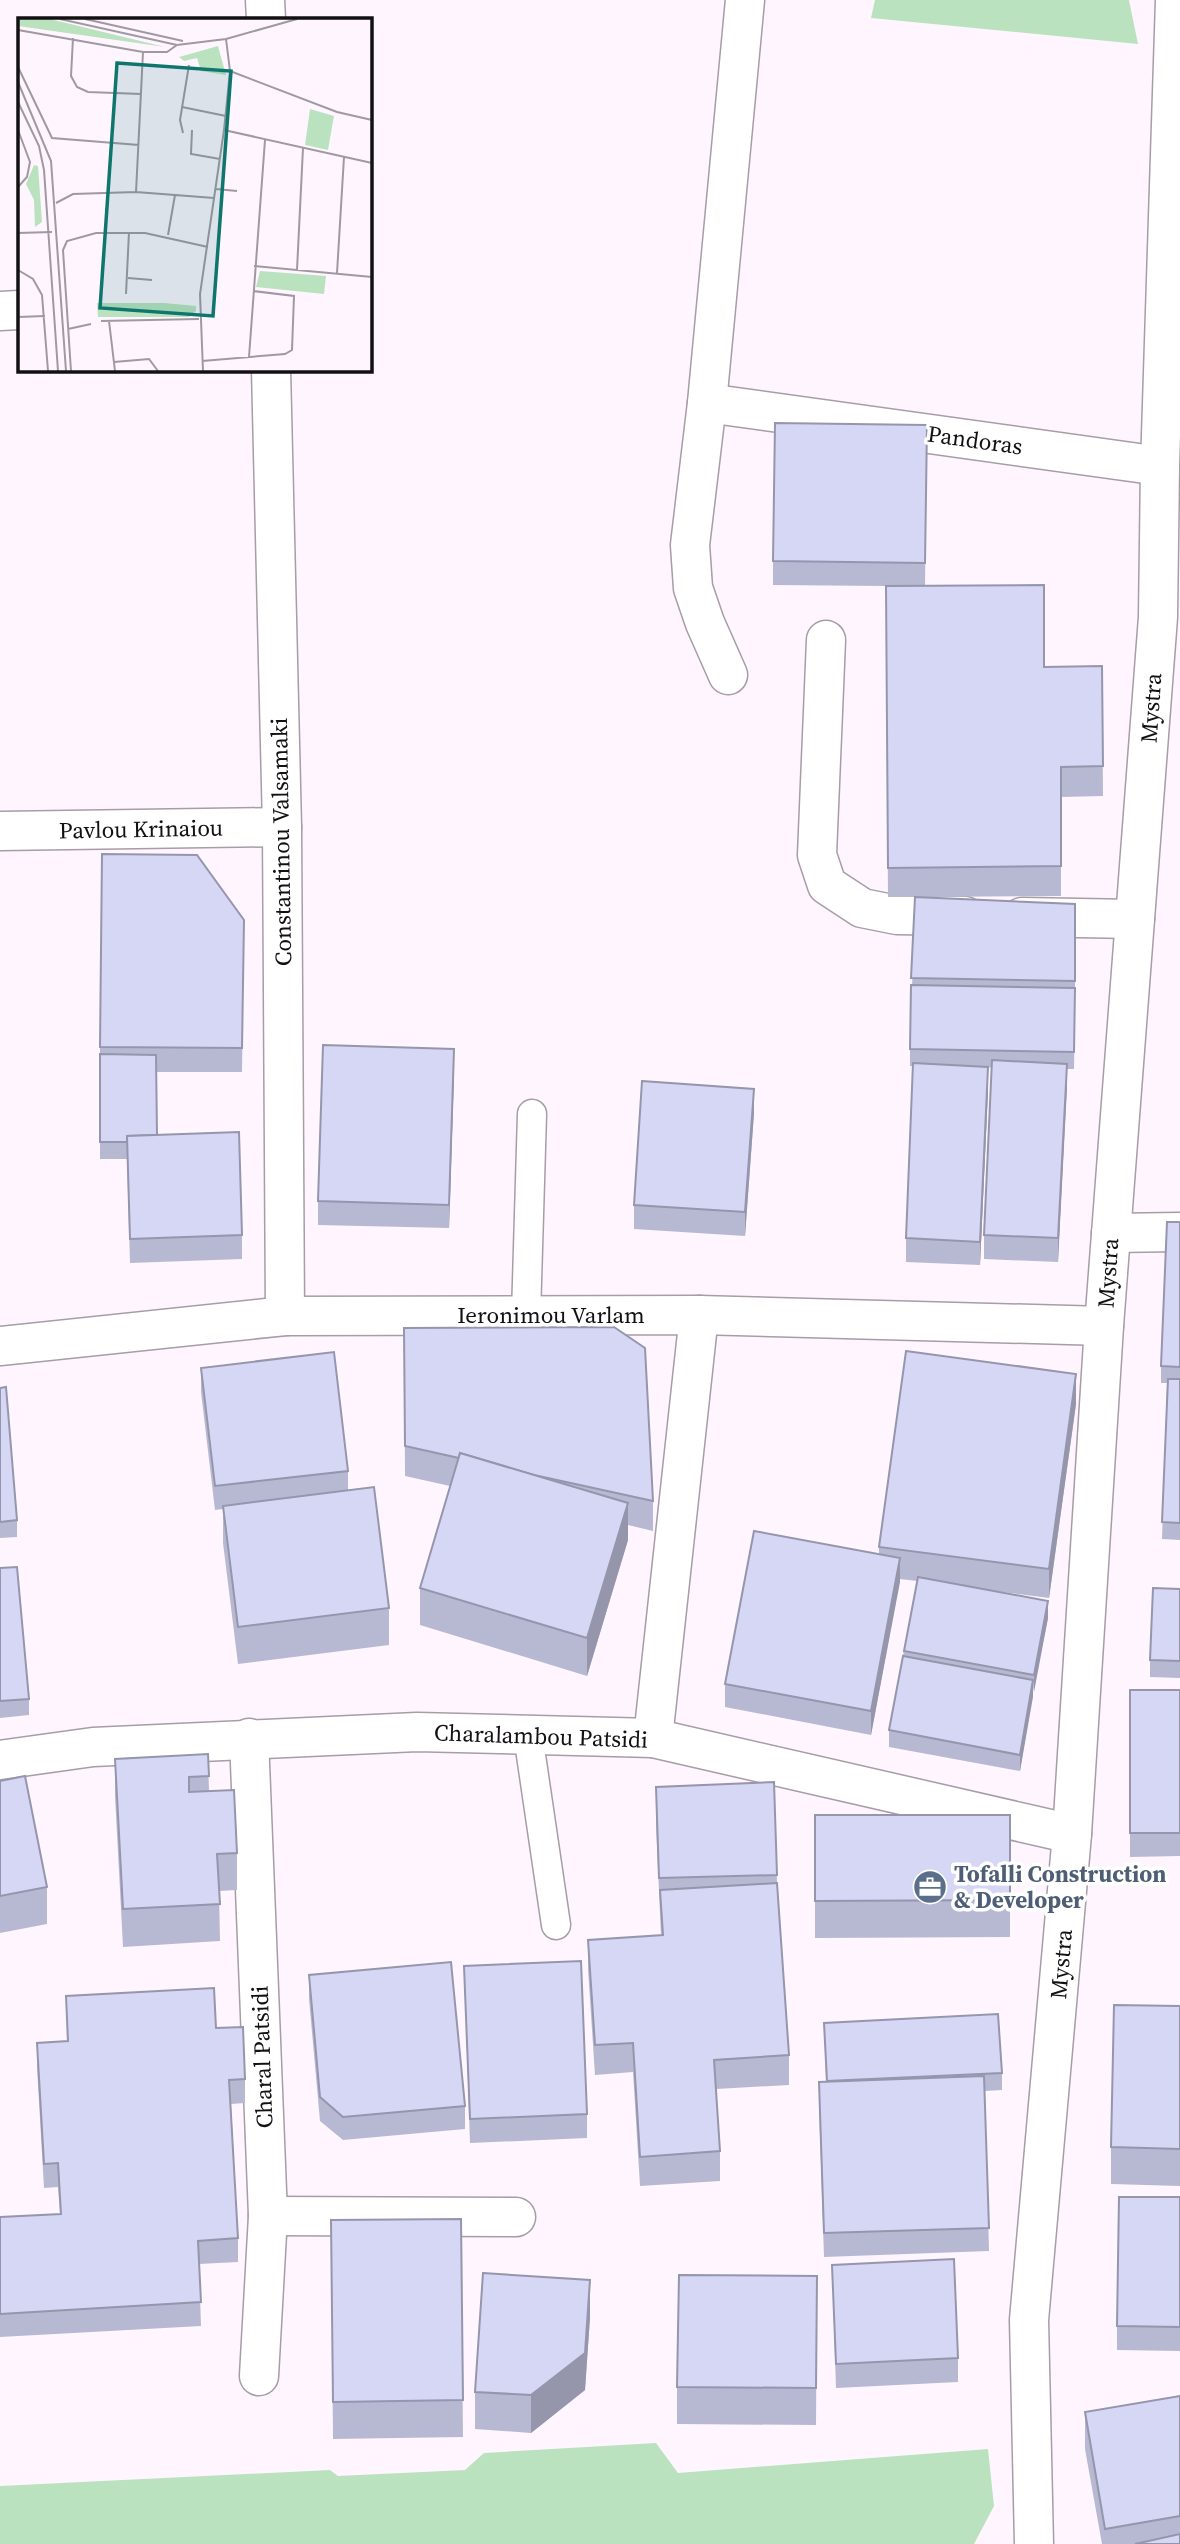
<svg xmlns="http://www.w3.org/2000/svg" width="1180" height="2544" font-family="'Source Serif 4',serif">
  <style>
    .green { fill: #bbe2be }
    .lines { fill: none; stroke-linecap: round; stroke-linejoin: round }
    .service-casing { stroke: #a69da6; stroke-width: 31 }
    .minor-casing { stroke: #a69da6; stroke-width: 41 }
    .service { stroke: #fff; stroke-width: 28 }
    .minor { stroke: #fff; stroke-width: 38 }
    .wall { fill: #b7b9d3 }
    .shaded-wall { fill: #9596ac }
    .building { fill: #d5d7f5; stroke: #9596ac; stroke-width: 2 }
    .labels { text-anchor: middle; stroke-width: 7; stroke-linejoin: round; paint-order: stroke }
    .street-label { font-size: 23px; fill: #131013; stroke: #fff }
    .service-label { font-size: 23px; font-weight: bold; fill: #4e5e75; stroke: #fff; text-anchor: start }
    .inset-road { fill: none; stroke: #a199a1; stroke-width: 2 }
    .view { fill: #0f766e; fill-opacity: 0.15; stroke: #0f766e; stroke-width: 3.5 }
    .inset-edge { fill: none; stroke: #131013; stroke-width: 3.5 }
  </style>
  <rect width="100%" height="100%" fill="#fff5ff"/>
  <g class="green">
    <polygon points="875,0 1129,0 1138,44 871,18"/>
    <polygon points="656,2443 678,2473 988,2449 994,2506 974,2544 0,2544 0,2486 330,2470 338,2476 465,2470 484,2453"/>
  </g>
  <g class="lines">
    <g class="service-casing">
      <g id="service">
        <polyline points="526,1315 532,1114"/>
        <polyline points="528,1735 556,1925"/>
      </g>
    </g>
    <g class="minor-casing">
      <g id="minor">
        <polyline points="265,0 266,19"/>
        <polyline points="0,311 19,310"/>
        <polyline points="271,369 282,827 285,1316"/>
        <polyline points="707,403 1160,466"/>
        <polyline points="826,640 817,855 827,885 862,908 897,915 965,916"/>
        <polyline points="728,675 705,623 693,588 690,545 707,403 745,0"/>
        <polyline points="0,831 282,827"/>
        <polyline points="1022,917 1135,919"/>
        <polyline points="1111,1233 1180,1232"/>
        <polyline points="0,1346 285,1316 699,1315 1104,1326"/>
        <polyline points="249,1738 268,2216 259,2376"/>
        <polyline points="653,1738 699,1315"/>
        <polyline points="0,1760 93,1747 417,1732 653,1738 1072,1834"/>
        <polyline points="268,2216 516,2217"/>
        <polyline points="1034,2544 1029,2320 1072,1834 1104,1326 1158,617 1160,466 1175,0"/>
      </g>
    </g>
    <use href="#service" class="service"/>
    <use href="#minor" class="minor"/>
  </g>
  <g class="wall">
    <polygon points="927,425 925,586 1044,667 1102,666 1103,796 1061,797 1061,896 919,897 1075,904 1075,1005 1074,1069 1067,1069 1058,1262 984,1259 984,1235 992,1068 988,1067 988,1091 980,1265 906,1262 906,1238 913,1066 910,1066 910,1049 915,897 888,897 886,586 773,585 773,561"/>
    <polygon points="244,920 242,1072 156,1072 157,1135 242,1235 242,1259 130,1263 127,1159 100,1159 100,1047"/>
    <polygon points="454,1073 449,1228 318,1225 318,1201"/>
    <polygon points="754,1113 745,1236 634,1229 634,1205"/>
    <polygon points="1180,1222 1180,1540 1162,1539 1167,1383 1161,1383 1161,1366"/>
    <polygon points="404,1328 653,1501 653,1531 628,1525 628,1540 587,1676 420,1625 420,1588 450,1486 405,1476"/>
    <polygon points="201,1368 348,1471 348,1490 389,1608 389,1645 238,1664 223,1543 223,1509 215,1510 201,1392"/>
    <polygon points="0,1388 17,1520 17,1537 0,1538"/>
    <polygon points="1076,1404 1049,1598 995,1591 1048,1618 1033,1692 1020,1771 889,1747 889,1730 917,1581 900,1579 871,1735 725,1707 725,1684 879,1554 879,1547"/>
    <polygon points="0,1568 29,1699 29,1715 0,1718"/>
    <polygon points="1180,1589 1180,1678 1150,1677 1150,1660"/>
    <polygon points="1130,1690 1180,1690 1180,1856 1130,1857"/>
    <polygon points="208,1754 209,1791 237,1853 237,1890 219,1891 220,1941 123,1947 115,1796 115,1759"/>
    <polygon points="0,1781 47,1887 47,1924 0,1933"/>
    <polygon points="774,1782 777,1883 789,2055 789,2085 716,2089 720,2151 720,2181 640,2186 633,2072 595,2075 588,1969 588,1940 661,1936 656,1824 656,1787"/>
    <polygon points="815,1815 1010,1815 1010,1937 815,1938"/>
    <polygon points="464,1966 587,2114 587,2138 470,2143"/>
    <polygon points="309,1975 465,2106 465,2129 343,2140 320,2121 309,1999"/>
    <polygon points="66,1996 216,2028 245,2079 245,2103 231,2104 238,2238 238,2262 199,2264 201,2326 0,2337 0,2217 60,2214 58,2187 44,2188 37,2067 37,2043 67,2041"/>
    <polygon points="1180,2006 1180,2186 1111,2184 1111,2147"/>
    <polygon points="824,2023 1002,2073 1002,2090 985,2091 989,2251 824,2257 819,2105 819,2082 826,2081"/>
    <polygon points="1180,2197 1180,2351 1117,2350 1117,2326"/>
    <polygon points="461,2219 463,2437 333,2439 331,2220"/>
    <polygon points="832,2265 958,2358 958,2382 836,2388"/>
    <polygon points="817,2276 816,2425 677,2424 677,2387"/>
    <polygon points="590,2317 585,2390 531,2433 475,2429 475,2392"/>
    <polygon points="1180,2396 1180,2544 1102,2544 1085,2449 1085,2412"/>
  </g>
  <g class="shaded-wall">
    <polygon points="454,1049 454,1073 449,1228 449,1205"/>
    <polygon points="1067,1064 1067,1088 1058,1262 1058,1238"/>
    <polygon points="988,1067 988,1091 980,1265 980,1242"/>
    <polygon points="754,1089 754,1113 745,1236 745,1212"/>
    <polygon points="1076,1374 1076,1404 1049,1598 1049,1569"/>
    <polygon points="628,1503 628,1540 587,1676 587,1638"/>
    <polygon points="900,1558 900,1582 871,1735 871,1711"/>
    <polygon points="1048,1601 1048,1618 1034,1692 1034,1675"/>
    <polygon points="1033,1680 1033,1697 1020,1771 1020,1755"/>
    <polygon points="590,2280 590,2317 585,2390 531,2433 531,2395"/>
  </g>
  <g class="building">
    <polygon points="775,423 927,425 925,563 773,561"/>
    <polygon points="1044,585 1044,667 1102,666 1103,766 1061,767 1061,866 888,868 886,586"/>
    <polygon points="102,854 197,855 244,920 242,1048 100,1047"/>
    <polygon points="915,897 1075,904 1075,981 911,978"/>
    <polygon points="911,985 1075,988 1074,1052 910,1049"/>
    <polygon points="323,1045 454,1049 449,1205 318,1201"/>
    <polygon points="100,1054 156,1055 157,1135 127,1136 127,1142 100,1142"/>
    <polygon points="992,1060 1067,1064 1058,1238 984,1235"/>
    <polygon points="913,1063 988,1067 980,1242 906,1238"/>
    <polygon points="642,1081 754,1089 745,1212 634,1205"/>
    <polygon points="239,1132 242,1235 130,1239 127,1136"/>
    <polygon points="1167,1222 1180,1222 1180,1367 1161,1366"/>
    <polygon points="614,1327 645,1348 653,1501 534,1475 460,1453 459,1458 405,1446 404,1328"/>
    <polygon points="906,1351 1076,1374 1049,1569 879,1547"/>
    <polygon points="334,1352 348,1471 215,1486 201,1368"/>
    <polygon points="1168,1379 1180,1379 1180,1523 1162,1522"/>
    <polygon points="6,1387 17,1520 0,1522 0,1388"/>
    <polygon points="460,1453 628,1503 587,1638 420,1588"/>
    <polygon points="374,1487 389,1608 238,1627 223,1506"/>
    <polygon points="754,1531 900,1558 871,1711 725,1684"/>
    <polygon points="17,1567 29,1699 0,1701 0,1568"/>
    <polygon points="918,1577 1048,1601 1034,1675 904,1651"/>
    <polygon points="1153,1588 1180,1589 1180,1661 1150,1660"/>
    <polygon points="903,1656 1033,1680 1020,1755 889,1730"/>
    <rect x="1130" y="1690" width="50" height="143"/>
    <polygon points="208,1754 209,1776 189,1777 189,1792 234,1790 237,1853 217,1854 220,1904 123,1909 115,1759"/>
    <polygon points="25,1776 47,1887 0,1896 0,1781"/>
    <polygon points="774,1782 777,1875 659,1878 656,1787"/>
    <polygon points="815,1815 1010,1815 1010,1900 815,1901"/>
    <polygon points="777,1883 789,2055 714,2060 720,2151 640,2157 633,2043 595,2045 588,1940 663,1935 660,1890"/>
    <polygon points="581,1961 587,2114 470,2119 464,1966"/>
    <polygon points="451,1962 465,2106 343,2117 320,2097 309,1975"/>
    <polygon points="214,1988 216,2028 243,2027 245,2079 229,2080 238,2238 198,2241 201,2302 0,2314 0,2217 61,2214 58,2163 44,2164 37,2043 68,2041 66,1996"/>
    <polygon points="1114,2005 1180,2006 1180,2149 1111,2147"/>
    <polygon points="998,2014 1002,2073 827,2081 824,2023"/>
    <polygon points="984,2076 989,2228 824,2233 819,2082"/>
    <polygon points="1119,2197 1180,2197 1180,2327 1117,2326"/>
    <polygon points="461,2219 463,2400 333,2402 331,2220"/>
    <polygon points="954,2259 958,2358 836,2364 832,2265"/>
    <polygon points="483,2273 590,2280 585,2353 531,2395 475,2392"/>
    <polygon points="679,2275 817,2276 816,2388 677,2387"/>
    <polygon points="1180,2396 1180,2516 1105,2529 1085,2412"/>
    <polygon points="1180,2534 1180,2544 1135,2544"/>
  </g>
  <defs>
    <g id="office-disc" transform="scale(1.75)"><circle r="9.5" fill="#5c6f8a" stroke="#fff"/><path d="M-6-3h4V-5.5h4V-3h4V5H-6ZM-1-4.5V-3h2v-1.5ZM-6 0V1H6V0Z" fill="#fff"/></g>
  </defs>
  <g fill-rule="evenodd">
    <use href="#office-disc" x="930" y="1887"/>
  </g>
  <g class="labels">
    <g class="street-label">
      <text transform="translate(975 440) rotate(8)" y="8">Pandoras</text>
      <text transform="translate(1151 708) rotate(-86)" y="8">Mystra</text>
      <text transform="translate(141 829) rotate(-1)" y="8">Pavlou Krinaiou</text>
      <text transform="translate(281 842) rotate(-91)" y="8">Constantinou Valsamaki</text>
      <text transform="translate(1108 1273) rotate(-86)" y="8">Mystra</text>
      <text x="551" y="1323">Ieronimou Varlam</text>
      <text transform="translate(541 1736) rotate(2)" y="8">Charalambou Patsidi</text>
      <text transform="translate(1061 1964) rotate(-85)" y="8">Mystra</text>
      <text transform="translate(262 2057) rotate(-92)" y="8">Charal Patsidi</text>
    </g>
    <g class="service-label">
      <text x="954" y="1882">Tofalli Construction<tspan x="954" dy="26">&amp; Developer</tspan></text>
    </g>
  </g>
  <g transform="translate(18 18)">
    <rect width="354" height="354" fill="#fff5ff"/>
    <path d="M0,1h32l115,28 -147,-21zM200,28l8,29 -25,-4 -4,-13 -13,3 -5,-4zM292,91l24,7 -6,34 -23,-5zM16,147l4,1 4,56 -7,5 -1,-27 -8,-16zM242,253l66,5 -2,18 -68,-7zM79,285h67l32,3v5l-7,6h-91z" fill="#bbe2be"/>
    <path class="inset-road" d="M42,1l117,26 49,-6 71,-20M67,1l98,22M0,12l125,22h24l10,-7M55,20l-2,38 6,11 11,5 53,2M0,49l34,71 87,7M212,53l107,41 35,8M0,64l33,79 15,210M0,84l21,44 5,24 14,201M164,89l44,9M0,112l12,32 -3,15 -9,10M174,112l-1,24 29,5M206,112l148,33M165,115l-3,-13 9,-55M198,171l21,2M118,174l7,-140M38,185l17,-9 63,-2 78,6M0,215l34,-1M150,217l7,-40M236,248l118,11M0,252l15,9 9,16 6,76M279,252l6,-122M319,255l7,-116M110,260l24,2M108,276l3,-62M0,299l27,-1M83,303l98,-2M91,303l6,50M50,311l23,-5M231,339l16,-217M184,343l83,-7 7,-4 2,-54 -41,-5M96,344l35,-3 9,12M53,353l-8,-121 4,-9 29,-8h49l63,14M185,353l-3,-77 24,-164 6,-59 -4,-32"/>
    <path class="view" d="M99,45l114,8 -18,245 -113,-8z"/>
    <rect width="354" height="354" class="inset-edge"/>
  </g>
</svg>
